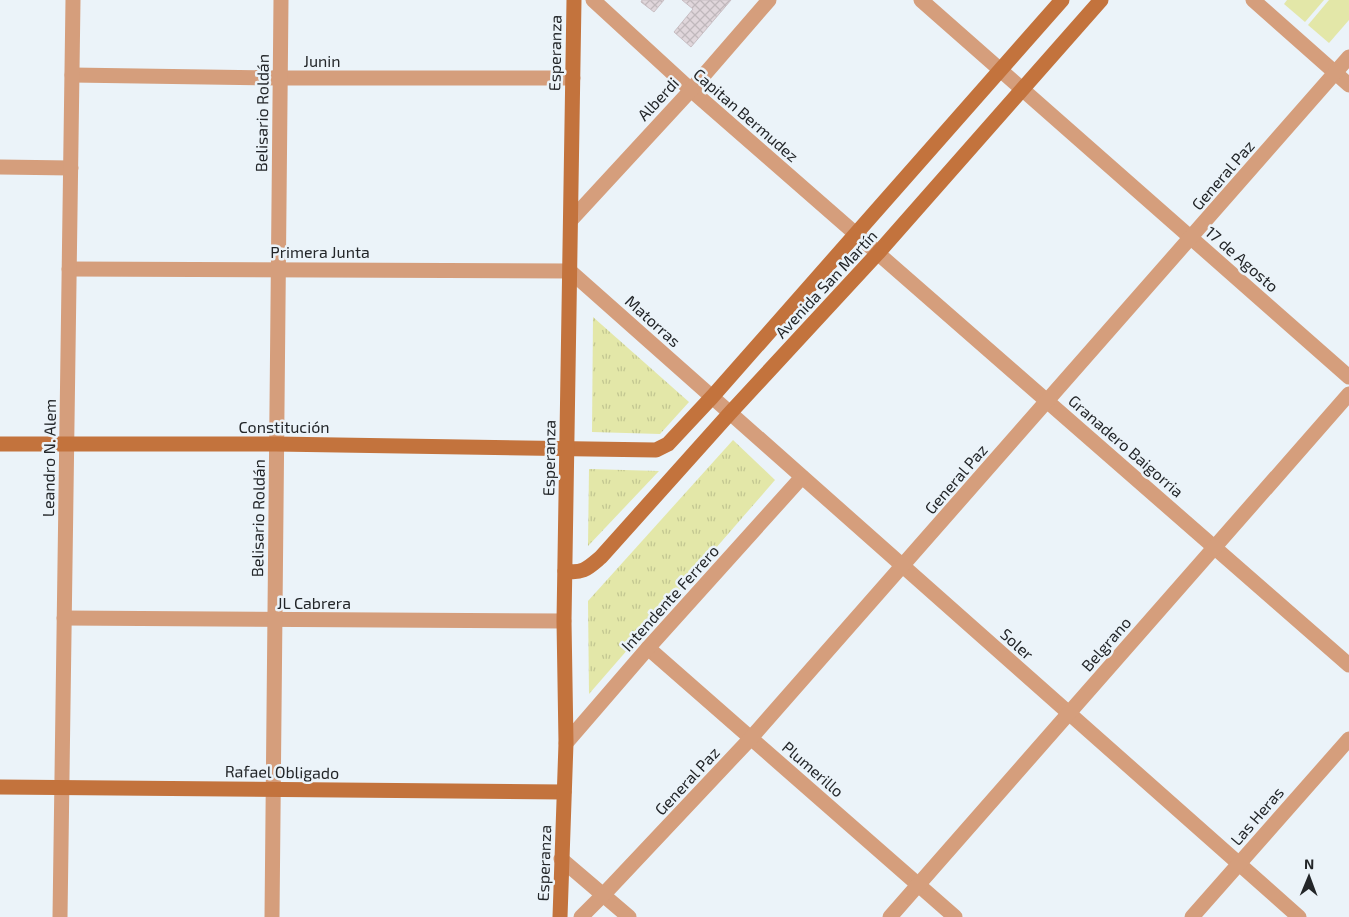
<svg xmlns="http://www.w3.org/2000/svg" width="1349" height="917" font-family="'Exo 2',sans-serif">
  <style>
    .grass { fill: url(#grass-tufts) }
    .pitch { fill: #e3e7a8 }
    .building { fill: url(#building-cross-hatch); stroke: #c8bec3 }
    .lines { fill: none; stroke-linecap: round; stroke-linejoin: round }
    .minor { stroke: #d59e7c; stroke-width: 15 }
    .secondary { stroke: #c3733d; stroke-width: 15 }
    .labels { text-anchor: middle; stroke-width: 5; stroke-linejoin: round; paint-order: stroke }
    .street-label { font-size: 16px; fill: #232629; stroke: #ebf3f9 }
  </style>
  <defs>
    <pattern id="grass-tufts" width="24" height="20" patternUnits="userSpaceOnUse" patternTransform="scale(1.25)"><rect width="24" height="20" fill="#e3e7a8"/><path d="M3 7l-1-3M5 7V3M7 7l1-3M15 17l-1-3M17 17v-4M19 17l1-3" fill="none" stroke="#c2c691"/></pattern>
    <pattern id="building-cross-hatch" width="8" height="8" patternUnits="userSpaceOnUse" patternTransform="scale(1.25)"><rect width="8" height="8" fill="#e0d6db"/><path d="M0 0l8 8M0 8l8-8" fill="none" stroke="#c0b8bc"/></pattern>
  </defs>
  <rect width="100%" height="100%" fill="#ebf3f9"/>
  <g class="grass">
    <polygon points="593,317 689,402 660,434 592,432"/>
    <polygon points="733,440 775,480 589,694 588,601"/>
    <polygon points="589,469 659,471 588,546"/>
  </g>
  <g class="pitch">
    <polygon points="1287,0 1324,0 1305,22 1284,4"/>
    <polygon points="1329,0 1349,0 1349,20 1329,43 1308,25"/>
  </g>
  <g class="building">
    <polygon points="642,0 664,0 654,12 641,2"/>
    <polygon points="682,0 731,0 691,47 674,32 693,9"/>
  </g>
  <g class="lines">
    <g class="minor">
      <polyline points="593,0 691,90 1349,665"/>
      <polyline points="921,0 1349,377"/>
      <polyline points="1253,0 1349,85"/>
      <polyline points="72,75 280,78 573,78"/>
      <polyline points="0,167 71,168"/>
      <polyline points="571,220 691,90 769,0"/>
      <polyline points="69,269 570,271 1299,917"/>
      <polyline points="64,618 564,621"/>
      <polyline points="648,648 955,917"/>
      <polyline points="566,743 648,648 802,477"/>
      <polyline points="561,859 629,917"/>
      <polyline points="60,917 73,0"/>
      <polyline points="272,917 281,0"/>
      <polyline points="581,917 604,894 751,738 1349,57"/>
      <polyline points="890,917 1349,394"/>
      <polyline points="1192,917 1349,739"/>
    </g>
    <g class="secondary">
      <polyline points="0,444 276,444 656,450 668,444 712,397 1062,0"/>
      <path d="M565,571c18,3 23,-3 36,-14l129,-144 148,-160 223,-253"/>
      <polyline points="0,787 564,792"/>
      <polyline points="560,917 566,743 564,621 574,0"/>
    </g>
  </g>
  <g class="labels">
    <g class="street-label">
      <text transform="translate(555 53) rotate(-89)" y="6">Esperanza</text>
      <text x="322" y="67">Junin</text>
      <text transform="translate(658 99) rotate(-47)" y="6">Alberdi</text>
      <text transform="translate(262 113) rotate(-89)" y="6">Belisario Roldán</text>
      <text transform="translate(746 115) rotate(41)" y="6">Capitan Bermudez</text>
      <text transform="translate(1223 175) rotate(-49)" y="6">General Paz</text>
      <text x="320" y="258">Primera Junta</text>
      <text transform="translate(1242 259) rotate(41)" y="6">17 de Agosto</text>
      <text transform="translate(826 284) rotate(-47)" y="6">Avenida San Martín</text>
      <text transform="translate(653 321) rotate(42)" y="6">Matorras</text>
      <text x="284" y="433">Constitución</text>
      <text transform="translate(1126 446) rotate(41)" y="6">Granadero Baigorria</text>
      <text transform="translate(49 458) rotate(-89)" y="6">Leandro N. Alem</text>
      <text transform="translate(549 458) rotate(-89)" y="6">Esperanza</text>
      <text transform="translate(956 479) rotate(-49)" y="6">General Paz</text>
      <text transform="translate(258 518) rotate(-89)" y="6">Belisario Roldán</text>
      <text transform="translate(670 598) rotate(-48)" y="6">Intendente Ferrero</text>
      <text x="314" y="609">JL Cabrera</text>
      <text transform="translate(1017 644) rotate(42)" y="6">Soler</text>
      <text transform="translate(1106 644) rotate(-49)" y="6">Belgrano</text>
      <text transform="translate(813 769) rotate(41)" y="6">Plumerillo</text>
      <text transform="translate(282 772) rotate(1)" y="6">Rafael Obligado</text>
      <text transform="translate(687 781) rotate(-47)" y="6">General Paz</text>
      <text transform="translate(1257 816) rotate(-49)" y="6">Las Heras</text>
      <text transform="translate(544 863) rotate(-88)" y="6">Esperanza</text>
    </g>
  </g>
  <g transform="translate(1309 877) rotate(1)" stroke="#ebf3f9" stroke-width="4" paint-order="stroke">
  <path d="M0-4L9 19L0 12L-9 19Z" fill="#232629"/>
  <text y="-8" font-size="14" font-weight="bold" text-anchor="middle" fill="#232629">N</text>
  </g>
</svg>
